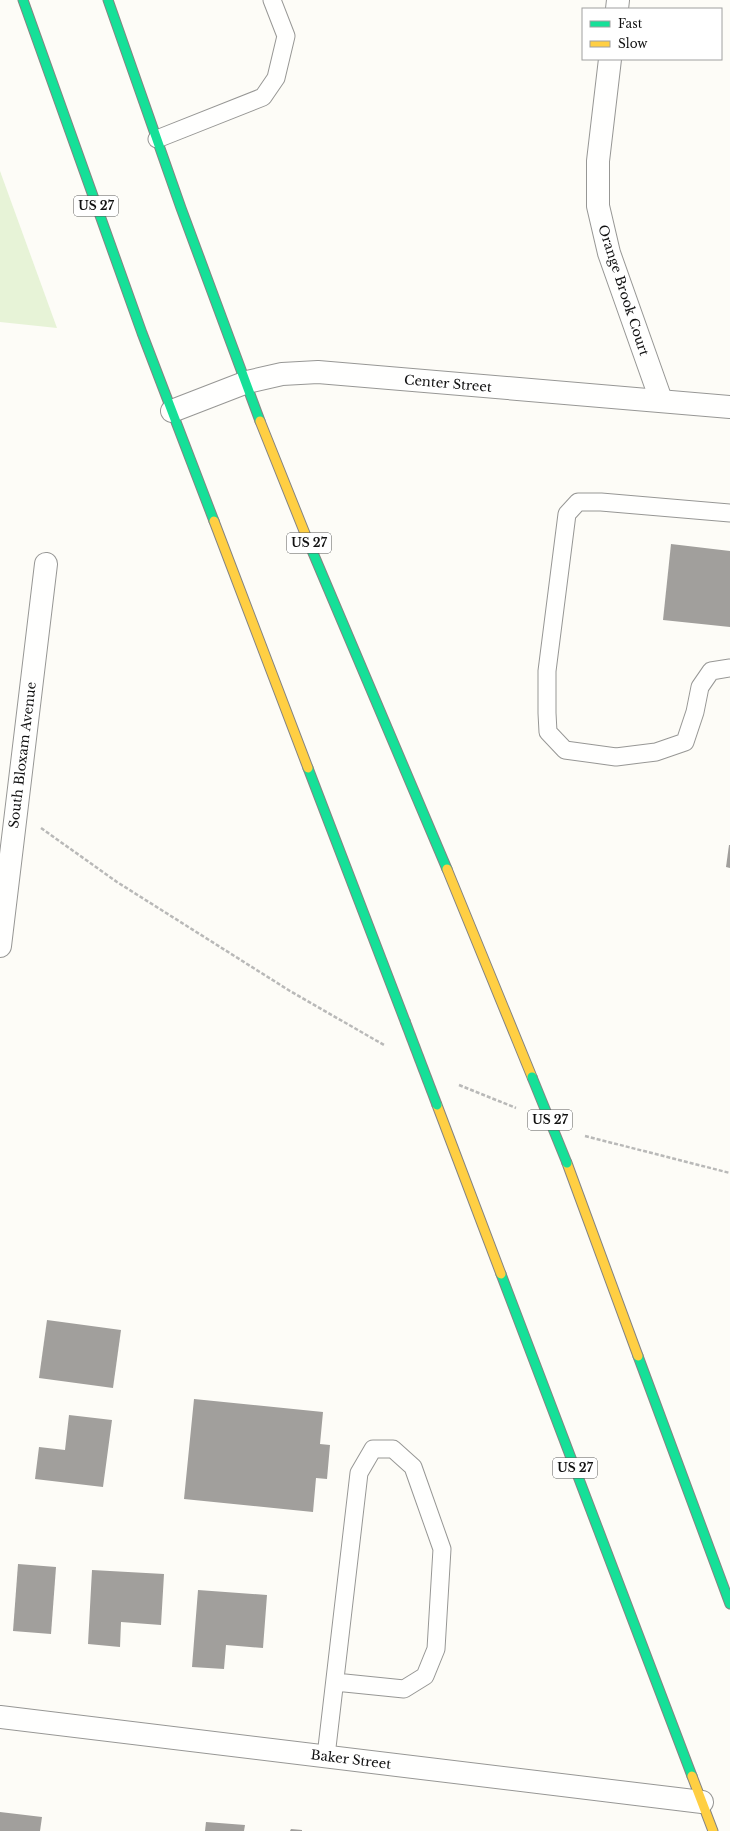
<svg xmlns="http://www.w3.org/2000/svg" width="730" height="1831" font-family="'Libre Baskerville',serif">
  <style>
    .green { fill: #e7f3d7 }
    .building { fill: #a19f9c }
    .lines { fill: none; stroke-linecap: round; stroke-linejoin: round }
    .lane-casing { stroke: #979795; stroke-width: 19 }
    .street-casing { stroke: #979795; stroke-width: 24 }
    .fast-casing { stroke: #858482; stroke-width: 11 }
    .slow-casing { stroke: #858482; stroke-width: 11 }
    .path { stroke: #b9b9b8; stroke-width: 2.5; stroke-dasharray: 4 2; stroke-linecap: butt }
    .lane { stroke: #fffffe; stroke-width: 17 }
    .street { stroke: #fffffe; stroke-width: 22 }
    .fast { stroke: #16e098; stroke-width: 9 }
    .slow { stroke: #ffcf43; stroke-width: 9 }
    .fast-bridge-casing { stroke: #858482; stroke-width: 11; stroke-linecap: butt }
    .fast-bridge { stroke: #16e098; stroke-width: 9 }
    .labels { text-anchor: middle; stroke-width: 4; stroke-linejoin: round; paint-order: stroke }
    .shield { fill: #fff; stroke: #585858; stroke-width: 1 }
    .shield-label { font-size: 12px; font-weight: bold; fill: #111 }
    .street-label { font-size: 13px; fill: #111; stroke: #fff }
  </style>
  <rect width="100%" height="100%" fill="#fdfcf7"/>
  <polygon class="green" points="0,171 57,328 0,322"/>
  <g class="building">
    <polygon points="671,544 730,551 730,627 663,620"/>
    <polygon points="729,845 730,845 730,868 726,867"/>
    <polygon points="47,1320 121,1330 113,1388 39,1378"/>
    <polygon points="194,1399 323,1412 320,1444 330,1445 327,1479 316,1478 313,1512 184,1499"/>
    <polygon points="69,1415 112,1420 103,1487 35,1479 39,1447 65,1450"/>
    <polygon points="18,1564 56,1567 51,1634 13,1631"/>
    <polygon points="92,1570 164,1574 161,1625 121,1622 120,1647 88,1644"/>
    <polygon points="198,1590 267,1595 263,1648 226,1645 224,1669 192,1667"/>
    <polygon points="0,1812 42,1817 40,1831 0,1831"/>
    <polygon points="206,1822 245,1825 244,1831 205,1831"/>
    <polygon points="291,1829 302,1830 302,1831 290,1831"/>
  </g>
  <g class="lines">
    <g class="lane-casing">
      <g id="lane">
        <polyline points="157,139 263,97 276,78 286,36 272,0"/>
        <polyline points="730,513 601,502 578,502 567,514 547,671 547,713 548,732 565,750 616,757 656,752 685,742 695,712 700,687 711,671 730,668"/>
        <polyline points="326,1756 359,1473 373,1449 393,1449 413,1467 442,1549 436,1649 425,1676 404,1689 335,1682"/>
      </g>
    </g>
    <g class="street-casing">
      <g id="street">
        <polyline points="617,9 618,0"/>
        <polyline points="610,59 598,161 598,206 609,253 661,400"/>
        <polyline points="172,411 247,382 282,374 318,372 730,407"/>
        <polyline points="0,946 46,564"/>
        <polyline points="0,1717 702,1802"/>
      </g>
    </g>
    <g class="fast-casing">
      <g id="fast">
        <polyline points="23,0 142,333 214,521"/>
        <polyline points="108,0 181,208 260,421"/>
        <polyline points="308,541 447,869"/>
        <polyline points="308,768 405,1021"/>
        <polyline points="501,1274 692,1776"/>
        <polyline points="638,1356 730,1604"/>
      </g>
    </g>
    <g class="slow-casing">
      <g id="slow">
        <polyline points="260,421 308,541"/>
        <polyline points="214,521 308,768"/>
        <polyline points="447,869 532,1077"/>
        <polyline points="437,1105 501,1274"/>
        <polyline points="567,1163 638,1356"/>
        <polyline points="692,1776 713,1831"/>
      </g>
    </g>
    <g class="path">
      <polyline points="41,828 117,882 290,991 384,1045"/>
      <polyline points="459,1085 516,1108"/>
      <polyline points="585,1136 730,1173"/>
    </g>
    <use href="#lane" class="lane"/>
    <use href="#street" class="street"/>
    <use href="#fast" class="fast"/>
    <use href="#slow" class="slow"/>
    <g class="fast-bridge-casing">
      <g id="fast-bridge">
        <polyline points="405,1021 437,1105"/>
        <polyline points="532,1077 567,1163"/>
      </g>
    </g>
    <use href="#fast-bridge" class="fast-bridge"/>
  </g>
  <g class="labels">
    <g class="shield">
      <rect x="74" y="196" width="44" height="20" rx="3"/>
      <rect x="287" y="533" width="44" height="20" rx="3"/>
      <rect x="528" y="1110" width="44" height="20" rx="3"/>
      <rect x="553" y="1458" width="44" height="20" rx="3"/>
    </g>
    <g class="shield-label">
      <text x="96" y="210">US 27</text>
      <text x="309" y="547">US 27</text>
      <text x="550" y="1124">US 27</text>
      <text x="575" y="1472">US 27</text>
    </g>
    <g class="street-label">
      <text transform="translate(624 290) rotate(72)" y="5">Orange Brook Court</text>
      <text transform="translate(448 383) rotate(5)" y="5">Center Street</text>
      <text transform="translate(22 755) rotate(-83)" y="5">South Bloxam Avenue</text>
      <text transform="translate(351 1759) rotate(7)" y="5">Baker Street</text>
    </g>
  </g>
  <rect x="582" y="8" width="140" height="52" fill="#ffffff" stroke="#a0a0a0"/>
  <rect x="590" y="21" width="20" height="6" fill="#16e098" stroke="#a0a0a0"/>
  <text x="618" y="28" font-size="12" fill="#111111">Fast</text>
  <rect x="590" y="41" width="20" height="6" fill="#ffcf43" stroke="#a0a0a0"/>
  <text x="618" y="48" font-size="12" fill="#111111">Slow</text>
</svg>
